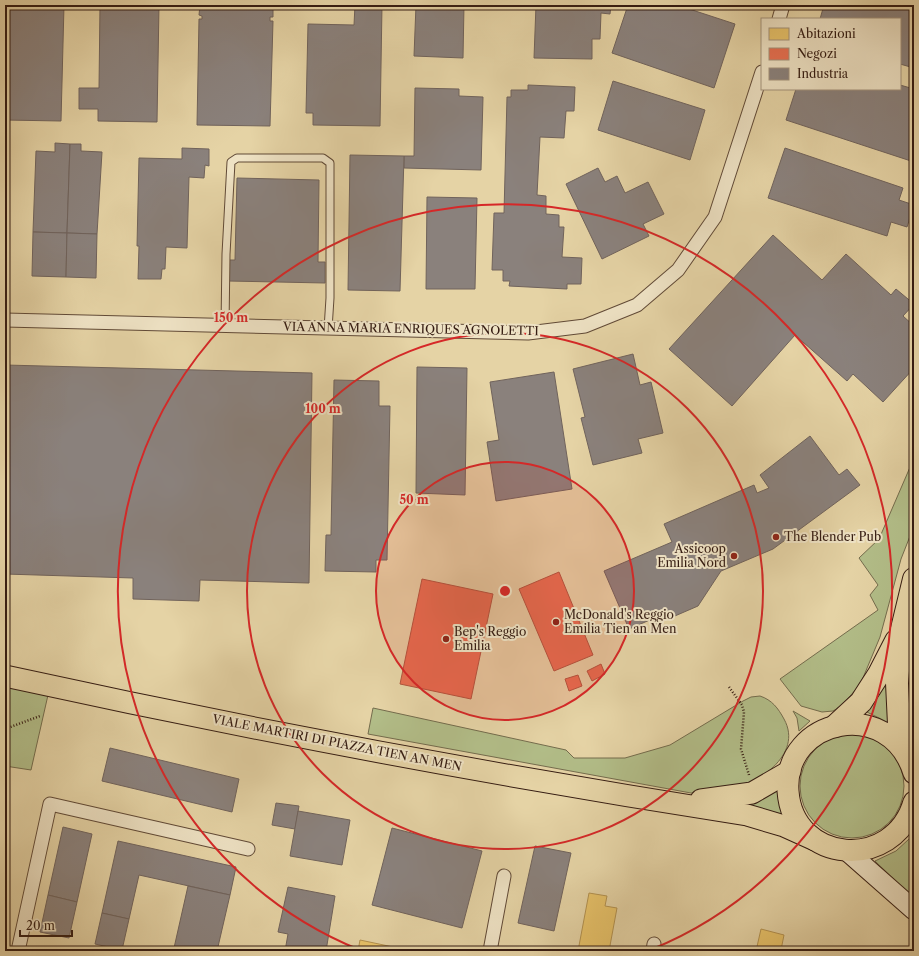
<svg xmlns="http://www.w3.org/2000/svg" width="919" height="956" font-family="'Libre Caslon Text',serif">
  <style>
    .green { fill: #b2bd88; stroke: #746c4d }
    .homes { fill: #e9c46a; stroke: #b39250 }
    .shops { fill: #e76f51; stroke: #b2563e }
    .industry { fill: #8a817c; stroke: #70635c }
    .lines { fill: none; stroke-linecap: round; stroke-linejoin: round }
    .lane-casing { stroke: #614a37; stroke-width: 9 }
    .street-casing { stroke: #614a37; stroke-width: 15 }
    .secondary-casing { stroke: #351c12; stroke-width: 21 }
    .primary-casing { stroke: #351c12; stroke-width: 23 }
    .highway-casing { stroke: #351c12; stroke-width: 24 }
    .path { stroke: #351c12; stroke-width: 2.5; stroke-dasharray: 1 2; stroke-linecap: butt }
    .lane { stroke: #eee2c4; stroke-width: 7 }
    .street { stroke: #eee2c4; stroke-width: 13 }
    .secondary { stroke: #eee2c4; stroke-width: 19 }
    .primary { stroke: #e5d3a5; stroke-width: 21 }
    .highway { stroke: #e5d3a5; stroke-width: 22 }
    .ring { fill: none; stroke: #d62828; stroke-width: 2 }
    .poi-dot { fill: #8f2418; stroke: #eee2c4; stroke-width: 1.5 }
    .labels { text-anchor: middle; stroke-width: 4; stroke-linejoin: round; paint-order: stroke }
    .street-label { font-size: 12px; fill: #351c12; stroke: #eee2c4 }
    .poi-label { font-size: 12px; fill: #351c12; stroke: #eee2c4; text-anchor: start }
    .centre { fill: #d62828; stroke: #eee2c4; stroke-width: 2 }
    .ring-label { font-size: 12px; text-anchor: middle; font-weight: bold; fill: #d62828; stroke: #eee2c4; stroke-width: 4; stroke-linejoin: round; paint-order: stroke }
  </style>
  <rect width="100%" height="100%" fill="#e5d3a5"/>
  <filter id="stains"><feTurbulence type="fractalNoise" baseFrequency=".005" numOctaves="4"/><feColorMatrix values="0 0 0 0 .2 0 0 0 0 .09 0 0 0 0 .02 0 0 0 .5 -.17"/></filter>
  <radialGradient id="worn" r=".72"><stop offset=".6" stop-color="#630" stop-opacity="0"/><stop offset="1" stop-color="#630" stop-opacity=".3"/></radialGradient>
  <g class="green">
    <polygon points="914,458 914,526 901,559 880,637 860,685 841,706 833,711 822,712 801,706 780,679 878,610 870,595 878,585 859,558 879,539"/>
    <path d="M914,650v92c-10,-31 -5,-61 0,-92z"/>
    <polygon points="892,668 888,722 887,722 867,712"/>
    <polygon points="5,686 48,695 31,770 5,766"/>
    <path d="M760,696c12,4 18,12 24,23 20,36 -28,67 -59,72 -11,2 -23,1 -34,2l-323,-59 5,-26 193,42 8,8h51l45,-13 73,-44 8,-4z"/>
    <polygon points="793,711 810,721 799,731 797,718"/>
    <circle cx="852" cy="786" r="52"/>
    <polygon points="781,785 791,821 744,805 768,796"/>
    <polygon points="909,839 914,853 914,899 875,861 896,851"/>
  </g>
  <g class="homes">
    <polygon points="589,893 607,896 605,906 617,908 609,951 578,951"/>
    <polygon points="761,929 784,935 781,950 786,951 756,951"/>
    <polygon points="360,940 412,951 358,951"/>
  </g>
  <g class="shops">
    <polygon points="559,572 593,655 554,671 519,589"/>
    <polygon points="422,579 493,594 471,699 400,684"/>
    <polygon points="601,664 605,674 592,681 587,671"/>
    <polygon points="578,675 582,686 569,691 565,679"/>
  </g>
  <g class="industry">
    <polygon points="5,5 64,5 61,121 5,120"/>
    <polygon points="100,5 159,5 157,122 98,121 98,109 79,109 79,88 99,88"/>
    <polygon points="200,5 273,5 273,17 270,17 270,21 273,21 270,126 197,125 199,19 202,19 202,16 199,15"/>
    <polygon points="355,5 382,5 380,126 313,125 313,113 306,113 308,24 354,25"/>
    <polygon points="416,5 464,5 463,58 414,56"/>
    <polygon points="536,5 611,5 610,14 601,13 600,39 592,39 592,59 534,58"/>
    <polygon points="628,5 677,5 735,24 714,88 612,53"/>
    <polygon points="824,5 895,5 914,11 914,68 900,64 900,19 820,19"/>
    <polygon points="613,81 705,110 690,160 598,130"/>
    <polygon points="528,85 575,87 574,111 566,111 564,138 540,137 537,195 546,196 546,214 559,215 559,227 564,227 562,257 582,258 581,284 567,284 567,289 509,286 510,281 503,281 503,270 492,270 494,213 504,213 507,97 511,97 511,90 528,90"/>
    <polygon points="900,85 914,89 914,162 786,120 796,89 900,89"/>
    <polygon points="415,88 459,89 459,96 483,97 481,170 404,168 404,156 414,156"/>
    <polygon points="55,143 70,144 67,233 33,232 36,151 55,152"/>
    <polygon points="70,144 81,144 81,151 102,152 97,234 67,233"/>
    <polygon points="182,148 209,149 209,166 205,165 204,178 189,177 187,248 166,247 165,269 162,269 161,279 138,279 139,246 137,246 139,158 182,159"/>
    <polygon points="785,148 903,188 899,200 914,205 907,227 891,222 887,236 768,198"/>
    <polygon points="350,155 404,156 400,291 348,290"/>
    <polygon points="598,168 605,182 617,176 625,193 648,182 664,214 643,224 649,236 602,259 566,184"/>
    <polygon points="237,178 319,180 318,262 325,262 325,283 228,281 228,260 235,260"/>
    <polygon points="427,197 477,198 475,289 426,289"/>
    <polygon points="33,232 67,233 66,277 32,276"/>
    <polygon points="67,233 97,234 96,278 66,277"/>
    <polygon points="773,235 822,280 846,254 891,295 896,289 914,304 903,316 914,326 914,368 883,402 853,374 847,381 795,335 732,406 669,349"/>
    <polygon points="633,354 640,385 651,382 663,433 638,439 642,453 593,465 581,418 585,417 573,369"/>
    <polygon points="5,365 312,373 309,583 200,580 199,601 133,599 133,578 5,574"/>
    <polygon points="417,367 467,368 465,495 416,493"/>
    <polygon points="554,372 572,489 496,501 487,442 499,440 490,382"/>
    <polygon points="334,380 379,381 379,406 390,406 387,560 376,560 376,572 325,571 326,535 331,535"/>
    <polygon points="810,436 839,475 847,469 860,485 773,549 721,571 698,606 654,625 652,619 629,629 604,571 672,542 664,524 754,485 757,493 769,488 760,475"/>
    <polygon points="110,748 239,779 232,812 102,781"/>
    <polygon points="276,803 299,806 295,829 272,825"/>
    <polygon points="298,811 350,820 342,865 290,856"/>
    <polygon points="63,827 92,834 77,902 48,895"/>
    <polygon points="392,828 482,851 462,928 372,905"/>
    <polygon points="118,841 236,867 230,895 139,875 129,919 102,913"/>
    <polygon points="535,846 571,853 554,931 518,923"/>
    <polygon points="188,886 230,895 217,951 186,951 174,948"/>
    <polygon points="288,887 335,896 326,951 285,951 288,934 278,932"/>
    <polygon points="48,895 77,902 69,938 40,932"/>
    <polygon points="102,913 129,919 122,950 95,944"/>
  </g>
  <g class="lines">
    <g class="lane-casing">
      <polyline id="lane" points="225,327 226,254 231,162 237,158 323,158 330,163 330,298 328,329"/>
    </g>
    <g class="street-casing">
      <g id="street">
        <polyline points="779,19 783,5"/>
        <polyline points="5,320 528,333 585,326 637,305 678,270 715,217 762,72"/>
        <polyline points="18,951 50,804 248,849"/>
        <polyline points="490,951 504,876"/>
        <polyline points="653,951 654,944"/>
      </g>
    </g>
    <g class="secondary-casing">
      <polyline id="secondary" points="847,851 914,910"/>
    </g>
    <g class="primary-casing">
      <g id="primary">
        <path d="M5,676c246,54 493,100 742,139l37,11 31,14"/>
        <path d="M914,773c-24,-78 -131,-55 -126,18 5,73 106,81 126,11"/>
        <polyline points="701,800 752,793 790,771"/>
      </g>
    </g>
    <g class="highway-casing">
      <g id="highway">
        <polyline points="835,726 861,702 879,674 896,641"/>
        <polyline points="900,745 897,683 901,633 914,579"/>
      </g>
    </g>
    <g class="path">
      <polyline points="729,687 742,705 744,712 741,749 749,775"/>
      <polyline points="5,729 40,716"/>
    </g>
    <use href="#lane" class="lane"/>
    <use href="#street" class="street"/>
    <use href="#secondary" class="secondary"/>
    <use href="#primary" class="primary"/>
    <use href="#highway" class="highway"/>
  </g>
  <circle cx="505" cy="591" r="129" fill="#d62828" fill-opacity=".12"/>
  <g class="ring">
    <circle cx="505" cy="591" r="129"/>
    <circle cx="505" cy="591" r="258"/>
    <path d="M360 950A387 387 0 1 1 650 950"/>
  </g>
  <g class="poi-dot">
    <circle cx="776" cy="537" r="4"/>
    <circle cx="734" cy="556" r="4"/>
    <circle cx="556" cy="622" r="4"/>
    <circle cx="446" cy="639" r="4"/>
  </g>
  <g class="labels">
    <g class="street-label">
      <text transform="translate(411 329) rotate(1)" y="4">VIA ANNA MARIA ENRIQUES AGNOLETTI</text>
      <text transform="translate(337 743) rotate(11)" y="4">VIALE MARTIRI DI PIAZZA TIEN AN MEN</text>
    </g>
    <g class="poi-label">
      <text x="784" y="541">The Blender Pub</text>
      <text x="726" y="553" text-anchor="end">Assicoop<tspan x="726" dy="14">Emilia Nord</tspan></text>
      <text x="564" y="619">McDonald's Reggio<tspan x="564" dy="14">Emilia Tien an Men</tspan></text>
      <text x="454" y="636">Bep's Reggio<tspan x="454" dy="14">Emilia</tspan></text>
    </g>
  </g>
  <circle cx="505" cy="591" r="6" class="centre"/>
  <g class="ring-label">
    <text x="231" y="322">150 m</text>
    <text x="323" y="413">100 m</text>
    <text x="414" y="504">50 m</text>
  </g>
  <rect width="919" height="956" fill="none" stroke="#e5d3a5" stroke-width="20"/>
  <rect x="6" y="6" width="907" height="944" fill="none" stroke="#351c12" stroke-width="2"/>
  <rect x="10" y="10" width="899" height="936" fill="none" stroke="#351c12"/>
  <rect x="761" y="18" width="140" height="72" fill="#eee2c4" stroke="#a4937d"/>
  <rect x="769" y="28" width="20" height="12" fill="#e9c46a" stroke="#a4937d"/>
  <text x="797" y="38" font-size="12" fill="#351c12">Abitazioni</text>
  <rect x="769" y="48" width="20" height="12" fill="#e76f51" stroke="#a4937d"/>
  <text x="797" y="58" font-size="12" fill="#351c12">Negozi</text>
  <rect x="769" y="68" width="20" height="12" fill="#8a817c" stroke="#a4937d"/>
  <text x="797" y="78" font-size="12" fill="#351c12">Industria</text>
  <path d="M20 930v6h52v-6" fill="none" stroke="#351c12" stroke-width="2"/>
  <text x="26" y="930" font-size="12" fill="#351c12" stroke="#eee2c4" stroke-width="3" paint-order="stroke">20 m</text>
  <rect width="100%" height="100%" filter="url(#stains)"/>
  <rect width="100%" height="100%" fill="url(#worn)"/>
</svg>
